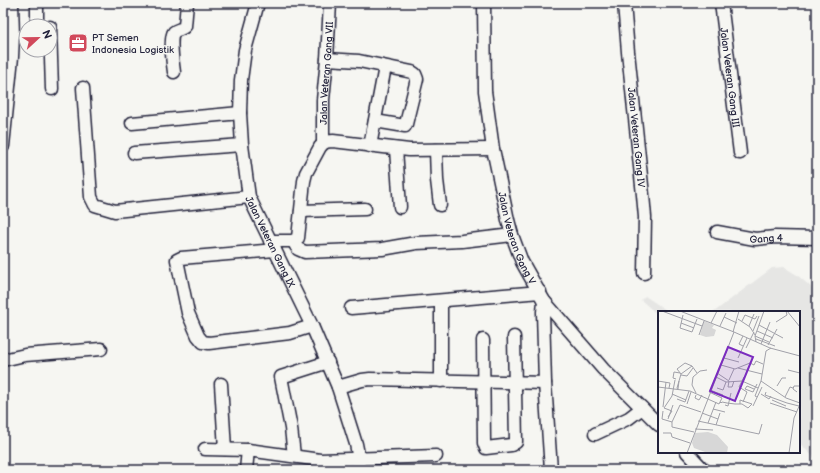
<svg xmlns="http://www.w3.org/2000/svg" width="820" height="473" font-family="'Balsamiq Sans',sans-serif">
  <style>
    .built { fill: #e6e6e4 }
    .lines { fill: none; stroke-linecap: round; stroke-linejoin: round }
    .minor-casing { stroke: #22223b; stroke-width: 15 }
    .minor { stroke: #f6f6f2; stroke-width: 12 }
    .labels { text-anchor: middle; stroke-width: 3; stroke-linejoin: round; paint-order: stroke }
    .poi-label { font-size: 10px; fill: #22223b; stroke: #f6f6f2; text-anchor: start }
    .street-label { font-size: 10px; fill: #22223b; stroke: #f6f6f2 }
    .inset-road { fill: none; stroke: #a1a1a9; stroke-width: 1 }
    .view { fill: #7b2cbf; fill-opacity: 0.15; stroke: #7b2cbf; stroke-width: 2 }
    .inset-edge { fill: none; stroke: #22223b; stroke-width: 2 }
  </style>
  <rect width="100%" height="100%" fill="#f6f6f2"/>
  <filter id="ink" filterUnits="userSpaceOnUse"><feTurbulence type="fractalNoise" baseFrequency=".025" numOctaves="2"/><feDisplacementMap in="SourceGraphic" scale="8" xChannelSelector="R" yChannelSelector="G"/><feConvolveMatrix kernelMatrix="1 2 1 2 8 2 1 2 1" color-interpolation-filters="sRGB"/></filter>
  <g filter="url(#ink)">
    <g class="built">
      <polygon points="784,267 797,275 817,292 817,460 799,443 799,312 714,312 772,268"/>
      <polygon points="645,296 669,312 659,312 659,316 641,300"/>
    </g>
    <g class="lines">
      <g class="minor-casing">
        <g id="minor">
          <polyline points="37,3 37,26"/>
          <path id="s1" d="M258,3l-13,47 -4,30 -1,33 2,32 7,52 63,129 26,61 18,57 3,15 -1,11"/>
          <path id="s2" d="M484,3l1,88 8,58 15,71 4,15 10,27 22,39 59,68 56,56"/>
          <path id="s3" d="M624,3l4,49 15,143 2,22 -1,56"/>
          <path id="s4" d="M721,3l19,150"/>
          <polyline points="50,27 52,89"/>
          <polyline points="327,59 359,61 412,72 415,74 417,79 406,124 405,126 375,121"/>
          <path d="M174,72c-1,-7 -5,-35 0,-40 3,-3 8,-2 11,-6l2,-23"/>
          <polyline points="83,88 91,197 95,205 115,211 249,197"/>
          <polyline points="132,123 240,113"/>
          <path id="s5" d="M323,143v-43l4,-41 3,-56"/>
          <polyline points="3,146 12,57 13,36 12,3"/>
          <polyline points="370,146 385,67"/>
          <polyline points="396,149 400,207"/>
          <polyline points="436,150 437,180 440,205"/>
          <polyline points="134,153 242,145"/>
          <polyline points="301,211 365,209"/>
          <path id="s6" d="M717,232l38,7 20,-2 42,1"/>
          <path d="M270,241h23l5,-3 6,-57 2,-8 14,-26c4,-5 7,-6 13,-6l76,9 84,-1"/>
          <polyline points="293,241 298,249 305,252 382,249 416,243 462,241 512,235"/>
          <polyline points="275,250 181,258 177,260 188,313 198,336 203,342 209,343 290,333 312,326"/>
          <polyline points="441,301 441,381"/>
          <polyline points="544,301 543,312 545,383 551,470"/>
          <polyline points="351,308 540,292"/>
          <polyline points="483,340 484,443 486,448 511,445 516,442 514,337"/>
          <polyline points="3,360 25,355 101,349"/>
          <polyline points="221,384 225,449"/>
          <polyline points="338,387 362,380 370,379 545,383"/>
          <polyline points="595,434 629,418 642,408"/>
          <polyline points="205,449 248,450"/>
          <polyline points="687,452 704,470"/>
          <polyline points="294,456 291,428 281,377 328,362"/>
          <polyline points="246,470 248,450 320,460 436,456"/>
        </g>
      </g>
      <use href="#minor" class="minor"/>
    </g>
  </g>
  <defs>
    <g id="office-square" transform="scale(1)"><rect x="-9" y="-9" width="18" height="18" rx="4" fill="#d1495b" stroke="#f6f6f2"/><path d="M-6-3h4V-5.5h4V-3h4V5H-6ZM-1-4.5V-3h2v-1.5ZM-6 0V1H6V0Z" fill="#fff"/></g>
  </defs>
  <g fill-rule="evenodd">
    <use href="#office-square" x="78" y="43"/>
  </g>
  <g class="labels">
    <g class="poi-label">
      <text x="92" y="41">PT Semen<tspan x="92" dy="12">Indonesia Logistik</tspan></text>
    </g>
    <g class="street-label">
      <text dy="4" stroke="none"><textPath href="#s5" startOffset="70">Jalan Veteran Gang VII</textPath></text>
      <text dy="4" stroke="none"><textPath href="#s4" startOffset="75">Jalan Veteran Gang III</textPath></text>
      <text dy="4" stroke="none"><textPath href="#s3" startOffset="135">Jalan Veteran Gang IV</textPath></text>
      <text dy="4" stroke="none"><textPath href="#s2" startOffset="239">Jalan Veteran Gang V</textPath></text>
      <text dy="4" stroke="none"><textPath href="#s6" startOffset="50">Gang 4</textPath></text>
      <text dy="4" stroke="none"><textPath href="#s1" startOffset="246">Jalan Veteran Gang IX</textPath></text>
    </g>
  </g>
  <g transform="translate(658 311)">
    <rect width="142" height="142" fill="#f6f6f2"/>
    <path d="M46,10l10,4 -2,3 4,2 -2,6 -8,1 -6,-2zM37,122l13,-1 9,3 11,12 -1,6 -22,-1 -11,-4 -2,-5z" fill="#d7d7d7"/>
    <path class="inset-road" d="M4,0l40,15M22,0l54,21 -47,121M129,0l13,16M25,4l-3,13 12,4 5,-13M66,6l13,6M80,8l12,8 5,8M84,10l3,-6 10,4 2,-3M118,11l11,-7 -1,-4M23,12l13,5M53,12l6,-12M101,14l24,13M62,15l6,-13M91,15l5,-12M95,20l6,-15M99,20l16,7M75,21l6,-21M76,21l36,16 30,8M41,24l5,-14M85,25l-4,8 4,2M97,25l14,6M98,28l19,7M98,31l-1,-6 9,-25M103,33l9,-22M110,34l9,-16M88,37l8,-16M113,37l-5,3 -5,30 25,17 14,5M66,47l15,4M80,47l9,-20M63,54l14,4 15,-6 4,2 2,-4 7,3M80,57l24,6M130,59l12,3M59,62l12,8M23,63l-4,-5 8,-6 7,3M23,64l6,1 6,-8M58,66l10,5 16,-1 16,7M18,68l-3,-1 1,-6 6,1M71,69l5,-11M0,70l12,2 -1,5M21,70l2,-7 11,-8 5,7M71,70l-1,6h4l2,-6M119,75l5,-8h4M0,76l32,4 29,13 3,-6 -13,-6M59,77l6,2 3,-8M96,78l-7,-3 -2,3 8,3 4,-8M20,79l-1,-2 2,-7 -1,8M52,79l13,5M108,81l-1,3 22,8M139,81l-4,-3 1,-3h6M38,82l-4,-8 1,-8 7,-6 7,-1M14,83l14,6M103,83l8,5 2,-3M38,84l-1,3 4,2 3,-5M99,86l-2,-1 6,-15M127,86l5,-10 3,1M19,88l8,3 4,-11M114,89l14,6M62,91l1,1 1,-1 5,1 8,1h7l6,4 4,-4 -12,-4v4M85,91l4,-10 -8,-5 5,-10M112,92l27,9M129,92l12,3M29,93l4,-12M67,94l3,1 3,-13M95,95l9,-19M5,96l3,-25M55,98l12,3M5,100l-1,8 10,3M44,102l16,6M10,106l4,-6 -8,-3 8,-12 3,-16M10,108l5,-14M40,110l61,13 3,-10M50,112l8,-21M58,114l4,-12M37,118l18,1M36,121l-22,-5v-5l8,-17 21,7M5,122h8l1,4 18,6M131,142l5,-35 6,-14"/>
    <path class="view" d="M70,36l25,10 -18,44 -25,-10z"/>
    <rect width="142" height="142" class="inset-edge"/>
  </g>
  <rect width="820" height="473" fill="none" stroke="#f6f6f2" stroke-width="16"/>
  <rect x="8" y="8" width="804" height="457" fill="none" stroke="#22223b" stroke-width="1.5" filter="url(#ink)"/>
  <g transform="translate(38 38) rotate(68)"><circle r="19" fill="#f6f6f2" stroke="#a1a1a9"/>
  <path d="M0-3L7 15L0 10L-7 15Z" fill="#d1495b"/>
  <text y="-6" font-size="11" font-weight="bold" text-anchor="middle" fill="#22223b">N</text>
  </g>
</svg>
